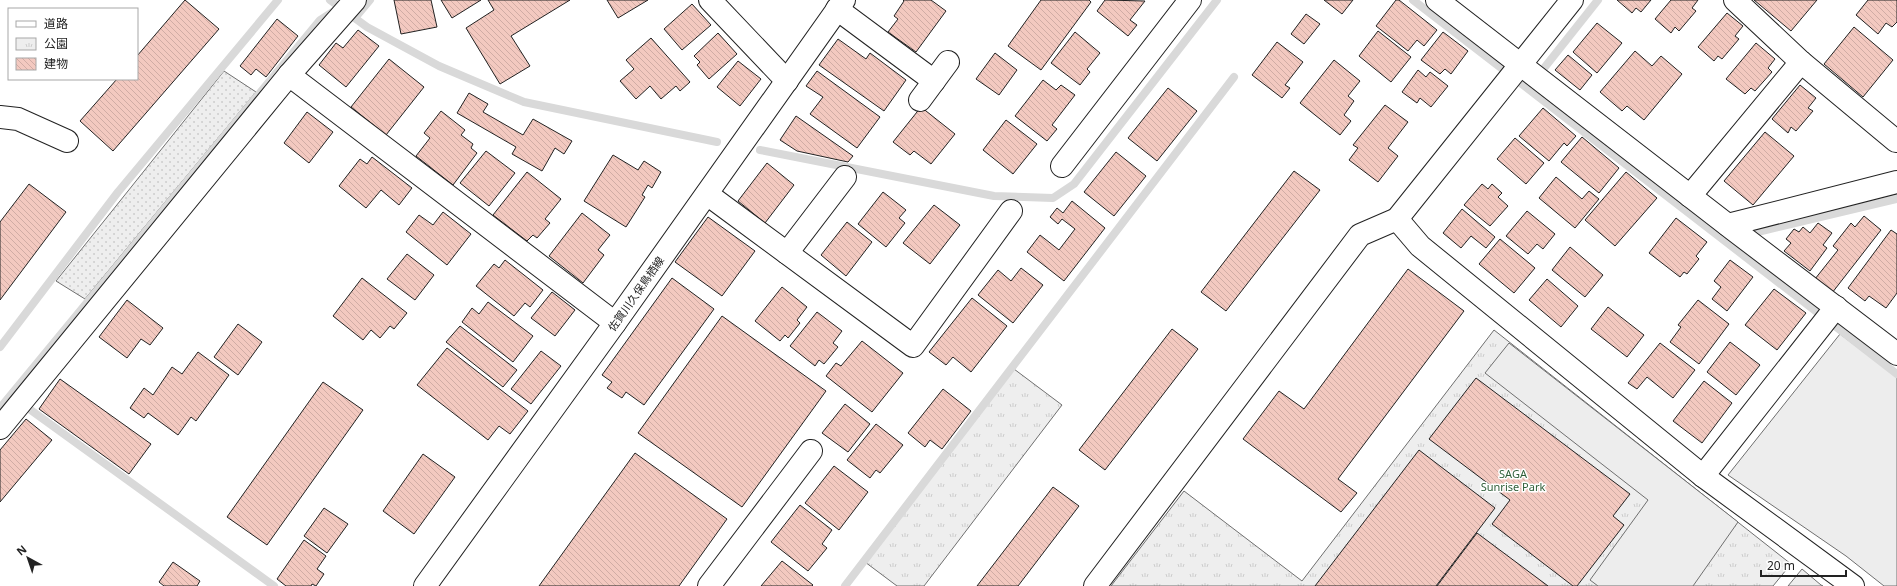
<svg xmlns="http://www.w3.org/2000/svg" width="1897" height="586" font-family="'Noto Sans','Noto Sans JP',sans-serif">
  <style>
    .park { fill: url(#park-tufts); stroke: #6f6f6f }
    .garden { fill: url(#garden-dots); stroke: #6f6f6f }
    .parking { fill: #ededed; stroke: #6f6f6f }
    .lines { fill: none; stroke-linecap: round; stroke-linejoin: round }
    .stream { stroke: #d9d9d9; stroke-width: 8 }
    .building { fill: url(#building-back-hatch); stroke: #222 }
    .street-casing { stroke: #222; stroke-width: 24 }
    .primary-casing { stroke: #222; stroke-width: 24 }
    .street { stroke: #fff; stroke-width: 22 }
    .primary { stroke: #fff; stroke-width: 22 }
    .labels { text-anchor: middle; stroke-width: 3; stroke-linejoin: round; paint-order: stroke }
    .street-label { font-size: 11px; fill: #222; stroke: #fff }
    .park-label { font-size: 11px; fill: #2f5e38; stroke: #fff }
  </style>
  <defs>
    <pattern id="park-tufts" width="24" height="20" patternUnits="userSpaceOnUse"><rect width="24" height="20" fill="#eee"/><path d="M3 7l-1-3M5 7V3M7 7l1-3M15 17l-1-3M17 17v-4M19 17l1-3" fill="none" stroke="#ccc"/></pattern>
    <pattern id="garden-dots" width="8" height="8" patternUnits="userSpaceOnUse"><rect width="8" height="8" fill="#eee"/><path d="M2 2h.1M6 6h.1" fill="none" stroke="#ccc" stroke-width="1.8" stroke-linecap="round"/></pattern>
    <pattern id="building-back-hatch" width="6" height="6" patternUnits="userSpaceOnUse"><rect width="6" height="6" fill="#f3c9c0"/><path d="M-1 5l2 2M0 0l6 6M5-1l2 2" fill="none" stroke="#d0aca5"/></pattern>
  </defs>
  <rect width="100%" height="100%" fill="#fff"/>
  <g class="park">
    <polygon points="1494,330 1791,564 1773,586 1111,586 1184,491 1302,581"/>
    <polygon points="1014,369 1062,405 924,586 897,586 865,562"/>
  </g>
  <polygon class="garden" points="224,71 256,92 85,299 56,281"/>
  <g class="parking">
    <polygon points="1840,334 1897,377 1897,586 1884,586 1846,556 1728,475"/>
    <polygon points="1509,343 1738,522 1693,586 1598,586 1590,580 1648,500 1485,373"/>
    <polygon points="1802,569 1821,585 1823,586 1788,586"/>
  </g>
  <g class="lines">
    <g class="stream">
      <polyline points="330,0 367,27 439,66 524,102 717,142"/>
      <polyline points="1413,0 1897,374"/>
      <polyline points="355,18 370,0"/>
      <polyline points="1537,77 1598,0"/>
      <polyline points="760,150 994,196 1053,198 1074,184 1217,0"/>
      <polyline points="1745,235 1897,199"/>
      <polyline points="0,347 118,192 278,0"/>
      <polyline points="21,403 274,586"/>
      <polyline points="0,408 320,20 334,11"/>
      <polyline points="845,586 1234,77"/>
    </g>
  </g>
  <g class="building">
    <polygon points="185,0 219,29 113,151 80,121 117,79 137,79 137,56"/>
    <polygon points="394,0 431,0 437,27 401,34"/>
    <polygon points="441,0 481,0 452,18"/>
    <polygon points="488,0 570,0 511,36 530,66 500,84 466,28 494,10"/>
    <polygon points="607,0 648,0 618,18"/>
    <polygon points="903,0 931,0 946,11 916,52 888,32 898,19 894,16 904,1"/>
    <polygon points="1041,0 1089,0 1091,2 1041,70 1008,46"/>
    <polygon points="1105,0 1145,1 1130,20 1137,25 1128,36 1097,11"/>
    <polygon points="1324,0 1353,0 1342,14"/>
    <polygon points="1396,0 1399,0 1437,30 1424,46 1417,40 1408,51 1376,26"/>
    <polygon points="1617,0 1651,0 1641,12 1636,8 1632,13"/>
    <polygon points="1671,0 1698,0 1692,8 1696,11 1679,31 1675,27 1671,33 1655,19"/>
    <polygon points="1754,0 1817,0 1791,31"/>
    <polygon points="1868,0 1897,0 1897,22 1892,27 1886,23 1878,34 1856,15"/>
    <polygon points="692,4 711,25 682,50 664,29"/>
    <polygon points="1727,13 1743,26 1735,36 1739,39 1722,59 1718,56 1714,61 1698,47"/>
    <polygon points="1306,14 1320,24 1304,44 1291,34"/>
    <polygon points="277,19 298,36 266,77 256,69 251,75 240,66"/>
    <polygon points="1597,23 1622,43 1597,73 1573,52"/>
    <polygon points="1854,27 1893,60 1863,97 1824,64"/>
    <polygon points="358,30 379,46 346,87 319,65 336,43 343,48"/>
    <polygon points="1378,31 1411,57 1391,82 1359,56"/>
    <polygon points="1075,32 1100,53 1087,69 1090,72 1080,85 1051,63"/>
    <polygon points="1443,32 1468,51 1451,74 1445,69 1440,74 1421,60"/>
    <polygon points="718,33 737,54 709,79 697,65 700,62 694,56"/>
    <polygon points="651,38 690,82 680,91 676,86 661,99 650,86 636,99 620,81 634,69 626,60"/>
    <polygon points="838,39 866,59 870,53 906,80 884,111 819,65"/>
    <polygon points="1277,42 1303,62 1285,85 1290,88 1282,98 1252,75"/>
    <polygon points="1756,43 1775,59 1768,68 1772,72 1755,91 1751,88 1745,94 1726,79"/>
    <polygon points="1635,51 1652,66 1661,56 1682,74 1644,120 1627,106 1622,111 1600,92"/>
    <polygon points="995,53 1017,70 999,95 976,79"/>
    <polygon points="1568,55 1592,75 1580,90 1555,70"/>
    <polygon points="389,59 424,87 386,135 351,107"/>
    <polygon points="1334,60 1360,81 1348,96 1354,101 1344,115 1351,121 1340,135 1300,103"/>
    <polygon points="738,61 761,79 740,106 717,87"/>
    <polygon points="1418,70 1426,77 1430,72 1448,86 1431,107 1420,98 1417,103 1402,92"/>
    <polygon points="817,71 880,117 857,148 810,114 823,97 806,86"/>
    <polygon points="1043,80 1056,90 1061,85 1075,95 1052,125 1057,129 1047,141 1015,116"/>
    <polygon points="1800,85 1816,98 1808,108 1813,111 1796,131 1791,127 1788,133 1772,119"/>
    <polygon points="1168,88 1197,111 1157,161 1128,138"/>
    <polygon points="469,93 488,104 483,112 523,135 533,119 572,141 564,154 555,148 542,171 512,154 516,147 457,113"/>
    <polygon points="1385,105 1408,122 1388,148 1398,156 1378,182 1349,160 1358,148 1353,145"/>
    <polygon points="921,107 955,134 931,164 914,151 910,155 893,142"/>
    <polygon points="1543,108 1576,136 1567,146 1564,143 1549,161 1519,136"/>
    <polygon points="441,111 465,130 461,135 473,144 471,148 477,153 453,185 416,156 430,138 424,133"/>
    <polygon points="307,112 333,132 309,163 284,143"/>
    <polygon points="796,116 853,156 848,162 797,151 780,140"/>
    <polygon points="1006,120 1037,144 1013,174 983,150"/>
    <polygon points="1765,132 1794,156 1753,205 1724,181"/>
    <polygon points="1582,137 1619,168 1599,193 1561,162"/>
    <polygon points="1515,138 1544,163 1526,184 1497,159"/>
    <polygon points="486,151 515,173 489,206 460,183"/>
    <polygon points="1116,152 1146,176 1114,216 1084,192"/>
    <polygon points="613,155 638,170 644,161 661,172 652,188 648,185 642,195 645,197 626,227 584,201"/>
    <polygon points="372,157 412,188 399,205 381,190 366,208 339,186 360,159 367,164"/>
    <polygon points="767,163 794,185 765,223 738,201"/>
    <polygon points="1294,171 1320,190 1226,311 1201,292"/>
    <polygon points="527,172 561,199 545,219 550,223 537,238 533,235 527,241 493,215"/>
    <polygon points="1626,172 1657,198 1615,246 1585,220"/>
    <polygon points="1556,177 1582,199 1589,191 1599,199 1575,228 1539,198"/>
    <polygon points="29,184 66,212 0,300 0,222"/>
    <polygon points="1482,184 1488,189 1492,184 1502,193 1498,197 1508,206 1490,226 1464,205"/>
    <polygon points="883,192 906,210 899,218 905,223 886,247 858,224"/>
    <polygon points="1072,201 1105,228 1064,281 1027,252 1040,235 1059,250 1075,229 1062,219 1058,224 1050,217 1057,208 1063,213"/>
    <polygon points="934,205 960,225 930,264 903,243"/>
    <polygon points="1462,209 1495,237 1486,248 1471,236 1461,248 1443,233"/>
    <polygon points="1527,211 1555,234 1543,249 1537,244 1528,254 1506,236"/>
    <polygon points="443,212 471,234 447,265 406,232 419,215 433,225"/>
    <polygon points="582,213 610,235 598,250 604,255 583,283 549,256"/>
    <polygon points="1864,216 1881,230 1832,293 1815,279 1838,250 1833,246 1851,223 1855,227"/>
    <polygon points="708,217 755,251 722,296 675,262"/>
    <polygon points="1676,218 1707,242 1696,256 1699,259 1687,274 1684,272 1680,277 1649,253"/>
    <polygon points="847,222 872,242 846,276 821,255"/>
    <polygon points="1818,223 1832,233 1823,245 1827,248 1810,271 1784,251 1791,243 1786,239 1794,229 1799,232 1803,227 1810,233"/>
    <polygon points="1891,230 1897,234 1897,293 1886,308 1869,296 1865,301 1848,288"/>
    <polygon points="1500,239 1535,268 1514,293 1479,264"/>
    <polygon points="1570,247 1603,275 1585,297 1552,270"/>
    <polygon points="407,254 434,275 415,300 387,279"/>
    <polygon points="505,260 543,290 530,307 525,303 514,316 476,286 494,264 499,268"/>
    <polygon points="1730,260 1753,277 1727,311 1712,299 1721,287 1714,281"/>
    <polygon points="1021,268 1043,285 1013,323 978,295 998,270 1011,281"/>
    <polygon points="1408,269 1464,311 1338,479 1357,493 1341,512 1243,439 1279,391 1304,409"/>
    <polygon points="362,278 407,313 394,329 390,326 380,338 371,330 363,340 333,316"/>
    <polygon points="672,278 714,309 644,405 626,392 622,398 607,388 612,382 602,375"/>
    <polygon points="1547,279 1578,306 1561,327 1529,300"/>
    <polygon points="782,287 807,307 797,320 800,323 788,338 785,335 780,341 755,321"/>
    <polygon points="1774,289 1806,313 1777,350 1745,325"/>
    <polygon points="552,292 575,310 555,336 531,318"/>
    <polygon points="972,298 1007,326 971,372 953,357 946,365 929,352"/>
    <polygon points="127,300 163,328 150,345 141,339 127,358 99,337"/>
    <polygon points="1698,300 1729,324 1699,364 1670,342 1681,327 1678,325"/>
    <polygon points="488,302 533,336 513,362 462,322 472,308 479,314"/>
    <polygon points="1608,307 1644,335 1627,357 1591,329"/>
    <polygon points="817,312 842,331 833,343 838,347 824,364 819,360 815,366 790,346"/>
    <polygon points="722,316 826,391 742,507 638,433"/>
    <polygon points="238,324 262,342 238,375 214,357"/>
    <polygon points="460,326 517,370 503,387 446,342"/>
    <polygon points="1172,329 1198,349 1105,470 1079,450"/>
    <polygon points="862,341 903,373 872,412 826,376 836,363 841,366"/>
    <polygon points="1730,342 1760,365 1736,395 1707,372"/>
    <polygon points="1660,343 1695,370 1673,398 1647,377 1637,389 1628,383"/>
    <polygon points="447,348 528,411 510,434 499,426 488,440 417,385"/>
    <polygon points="541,351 561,366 531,404 511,389"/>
    <polygon points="198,352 229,375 196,421 191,417 178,435 148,413 144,418 130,408 144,388 153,395 172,367 182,374"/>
    <polygon points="1476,378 1630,494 1613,516 1624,525 1577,586 1573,586 1492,524 1510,500 1429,439"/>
    <polygon points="60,379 151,444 129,474 39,409"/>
    <polygon points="1704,381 1732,403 1702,443 1673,421"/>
    <polygon points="323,382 363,410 267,545 227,517"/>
    <polygon points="943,389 971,411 942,449 930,440 925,447 908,433"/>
    <polygon points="845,404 870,424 848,452 822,433"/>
    <polygon points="26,419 52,440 0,502 0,450"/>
    <polygon points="876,424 903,445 880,473 876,470 870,478 847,460"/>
    <polygon points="1419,450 1495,508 1436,586 1315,586"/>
    <polygon points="635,453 727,519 679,586 539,586"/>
    <polygon points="423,454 455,477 414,534 383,511"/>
    <polygon points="834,466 868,492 839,530 805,503"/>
    <polygon points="1053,487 1079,506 1018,586 977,586"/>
    <polygon points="800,505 832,530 822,544 827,548 808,571 771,542"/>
    <polygon points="324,508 348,524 327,553 304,536"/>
    <polygon points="1477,533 1548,586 1437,586"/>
    <polygon points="304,540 326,556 317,569 324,574 316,586 312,584 311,586 286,586 277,579"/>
    <polygon points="782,561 813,585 812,586 761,586"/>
    <polygon points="173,562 200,581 197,586 164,586 159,582"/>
  </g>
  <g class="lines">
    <g class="street-casing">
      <g id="street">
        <polyline points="710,0 787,81"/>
        <polyline points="1437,0 1734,230 1897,354"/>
        <polyline points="1735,0 1801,62 1896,141"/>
        <polyline points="837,9 934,81"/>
        <polyline points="289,75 615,323"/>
        <polyline points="920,100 948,62"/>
        <polyline points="0,117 18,119 67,141"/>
        <polyline points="1062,166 1190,0"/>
        <polyline points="707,194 913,346 1011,211"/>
        <polyline points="1690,196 1801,62"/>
        <polyline points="1397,219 1420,246 1703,476 1853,586"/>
        <polyline points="1728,225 1897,182"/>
        <polyline points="787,253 845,177"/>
        <polyline points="0,428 289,75 355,0"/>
        <polyline points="1703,476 1836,307"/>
        <polyline points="709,586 811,451"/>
        <polyline points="1095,586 1360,235 1397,219 1572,0"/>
      </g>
    </g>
    <g class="primary-casing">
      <polyline id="primary" points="425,586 615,323 844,0"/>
    </g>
    <use href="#street" class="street"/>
    <use href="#primary" class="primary"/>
  </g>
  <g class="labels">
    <g class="street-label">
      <text transform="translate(636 294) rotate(-55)" y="4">佐賀川久保鳥栖線</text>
    </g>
    <g class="park-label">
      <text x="1513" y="478">SAGA<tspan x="1513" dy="13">Sunrise Park</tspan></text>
    </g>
  </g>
  <rect x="8" y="8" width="130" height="72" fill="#ffffff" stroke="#a7a7a7"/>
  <rect x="16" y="21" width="20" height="6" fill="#ffffff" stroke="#a7a7a7"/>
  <text x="44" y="28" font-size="12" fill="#222222">道路</text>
  <rect x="16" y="38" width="20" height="12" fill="url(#park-tufts)" stroke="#a7a7a7"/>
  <text x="44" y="48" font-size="12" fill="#222222">公園</text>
  <rect x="16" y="58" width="20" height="12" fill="url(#building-back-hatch)" stroke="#a7a7a7"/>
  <text x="44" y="68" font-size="12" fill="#222222">建物</text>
  <g transform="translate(28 558) rotate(320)" stroke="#ffffff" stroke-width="3" paint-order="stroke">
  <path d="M0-3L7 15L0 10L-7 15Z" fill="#222222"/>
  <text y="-6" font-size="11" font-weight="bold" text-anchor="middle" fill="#222222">N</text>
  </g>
  <path d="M1761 570v6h85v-6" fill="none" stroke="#222222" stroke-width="2"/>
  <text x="1767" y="570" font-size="12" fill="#222222" stroke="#ffffff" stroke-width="3" paint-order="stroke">20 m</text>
</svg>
